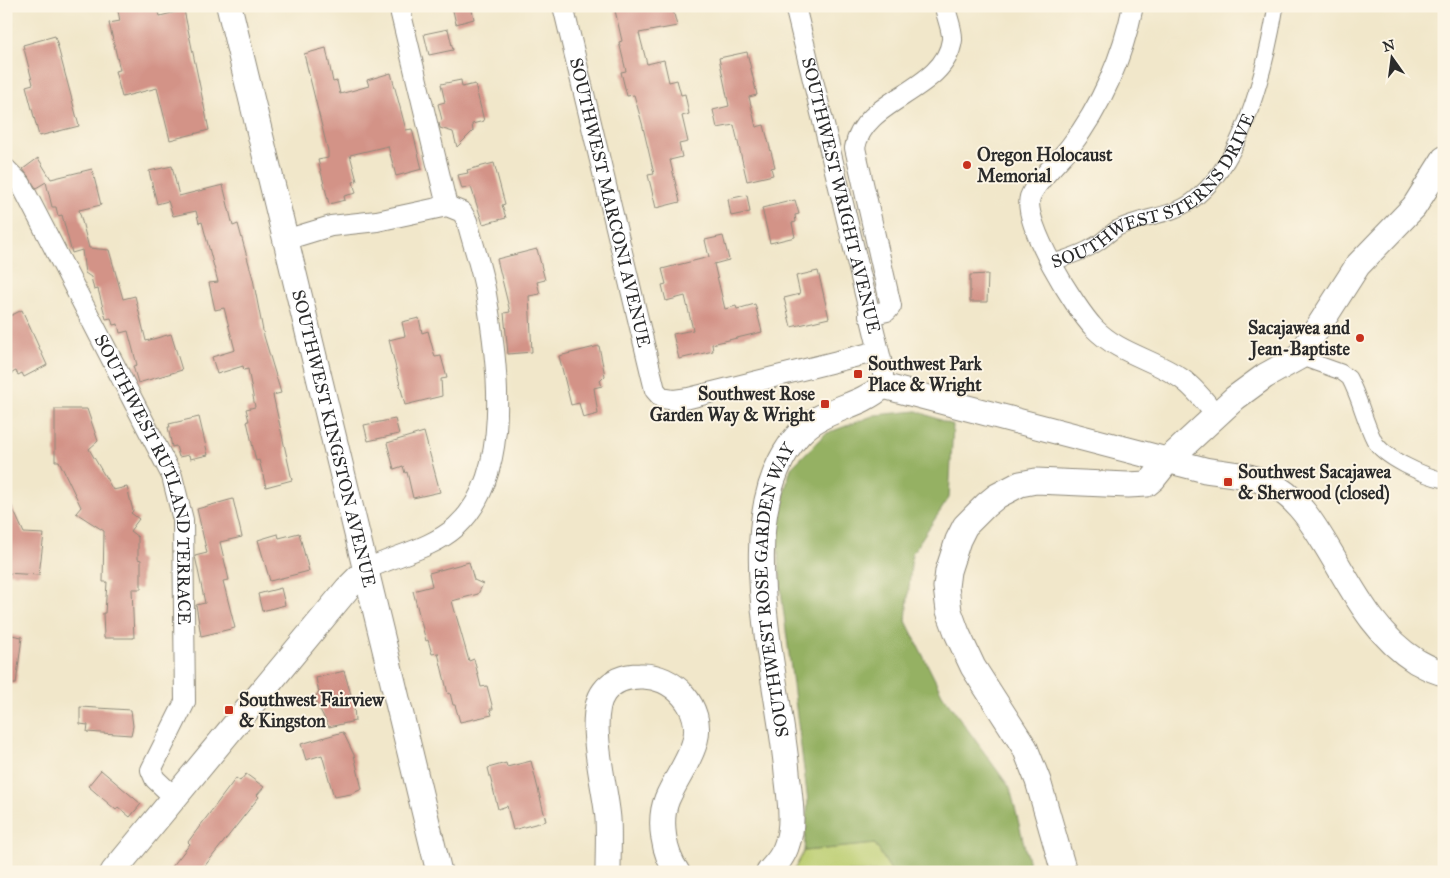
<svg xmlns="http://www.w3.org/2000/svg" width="1450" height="878" font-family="'IM FELL Great Primer',serif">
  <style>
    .green { fill: #bcce71; stroke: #747c4e }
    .forest { fill: #95b163; stroke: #606e47 }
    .building { fill: #d39387 }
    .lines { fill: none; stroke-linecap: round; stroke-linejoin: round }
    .pedestrian-casing { stroke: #8e897a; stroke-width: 17 }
    .minor-casing { stroke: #8e897a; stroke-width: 22 }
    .tertiary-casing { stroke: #8e897a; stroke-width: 27 }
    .pedestrian { stroke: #fff; stroke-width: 15 }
    .minor { stroke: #fff; stroke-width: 20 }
    .tertiary { stroke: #fff; stroke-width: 25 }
    .poi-dot { fill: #c8321e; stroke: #fcf5e5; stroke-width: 2 }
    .labels { text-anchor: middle; stroke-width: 4; stroke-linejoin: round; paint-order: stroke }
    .poi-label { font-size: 18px; font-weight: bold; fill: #2b2b2b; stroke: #fcf5e5; text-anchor: start }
    .street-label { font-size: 18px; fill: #2b2b2b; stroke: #fcf5e5 }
  </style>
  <rect width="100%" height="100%" fill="#fcf5e5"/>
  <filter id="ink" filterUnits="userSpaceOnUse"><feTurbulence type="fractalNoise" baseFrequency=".02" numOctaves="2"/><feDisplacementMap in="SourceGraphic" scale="10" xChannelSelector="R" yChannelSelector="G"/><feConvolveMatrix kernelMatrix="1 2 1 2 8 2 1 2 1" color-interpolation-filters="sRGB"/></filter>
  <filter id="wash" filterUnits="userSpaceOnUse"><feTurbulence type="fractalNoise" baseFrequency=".0096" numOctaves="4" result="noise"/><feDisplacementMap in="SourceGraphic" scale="20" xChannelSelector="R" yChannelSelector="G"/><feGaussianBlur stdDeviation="1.12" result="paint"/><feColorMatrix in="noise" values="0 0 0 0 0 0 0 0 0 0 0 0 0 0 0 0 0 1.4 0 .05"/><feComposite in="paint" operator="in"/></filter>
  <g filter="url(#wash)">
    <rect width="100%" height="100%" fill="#f1e7ca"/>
    <polygon class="green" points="875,844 892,872 793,872 804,851"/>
    <polygon class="forest" points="917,411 953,425 949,498 912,553 906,621 942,694 1010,788 1031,872 892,872 875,844 804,851 808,801 782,599 776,524 791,468 825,434 875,415"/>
    <g id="blocks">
      <g class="building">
        <polygon points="117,6 157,6 160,16 184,10 209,130 170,140 157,88 122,97 115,71 120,70 109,23 120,21"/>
        <polygon points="452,6 471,6 474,19 456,24"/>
        <polygon points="614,6 672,6 677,26 639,33 647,64 664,60 669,82 677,80 681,95 685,94 689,114 682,116 688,142 679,144 682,157 670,160 680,202 656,208 648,175 654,174 642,123 634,95 627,96 621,72 626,71 619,42 622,41"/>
        <polygon points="448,29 453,50 429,55 424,34"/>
        <polygon points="55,36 79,126 39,136 26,86 33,84 23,45"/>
        <polygon points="326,48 333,82 337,81 340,94 369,86 367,80 391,73 406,130 412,129 422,169 396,176 388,146 350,155 357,181 353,182 356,193 344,196 345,200 329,204 318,160 328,158 328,151 304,54"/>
        <polygon points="747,52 757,95 749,97 756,127 764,125 775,167 771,168 773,175 747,181 734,125 717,128 713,110 729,106 719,58"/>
        <polygon points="461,80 462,87 475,84 484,121 472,124 473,131 457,147 453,132 440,128 439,123 442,120 438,104 445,102 441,84"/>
        <polygon points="38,158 51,179 92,169 101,205 79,210 89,248 109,250 123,299 135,296 146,341 171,334 182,370 138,383 133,366 137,365 128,331 120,333 118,324 113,325 111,318 106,319 98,289 94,290 91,277 85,273 82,250 72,253 62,215 58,216 56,207 52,207 46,182 36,188 23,169"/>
        <polygon points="494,163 505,204 502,205 506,218 483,224 471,187 462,189 458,175 468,173 467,170"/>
        <polygon points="172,166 179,196 223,185 233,226 238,224 253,279 264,336 281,393 273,395 292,480 266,487 259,460 256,461 247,421 249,421 246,409 255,407 248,369 244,370 243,366 217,374 212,357 235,350 224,308 215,310 209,283 218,282 202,222 199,223 196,211 173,216 168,201 157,204 149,171"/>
        <polygon points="747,195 750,212 731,216 728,199"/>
        <polygon points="795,200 799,214 795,215 796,222 792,223 795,237 770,243 762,208"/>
        <polygon points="723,236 729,260 714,264 725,309 736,306 737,309 755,304 762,332 712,344 713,351 679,359 673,334 693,330 685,296 666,301 662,285 666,284 662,269 709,257 705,240"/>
        <polygon points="537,249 545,280 537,282 540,294 529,296 532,352 508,354 504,313 510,312 497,259"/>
        <polygon points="818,271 829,318 791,327 784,298 800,294 796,276"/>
        <polygon points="988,274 987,302 970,302 970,275"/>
        <polygon points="22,310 47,365 24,377 22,373 18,375 16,371 10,374 6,365 6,318"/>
        <polygon points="419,318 422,333 428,331 435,357 441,356 447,378 441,379 442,396 405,405 389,340 405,336 402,322"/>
        <polygon points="599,346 605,376 600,381 602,386 594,388 598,414 583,418 579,403 571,405 559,356"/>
        <polygon points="55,409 87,409 98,441 89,449 113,490 127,487 133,511 131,513 139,519 130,531 138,537 138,559 141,560 141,589 132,589 134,638 104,638 103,613 105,613 107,582 103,582 104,531 76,513 81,507 59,461 55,461"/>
        <polygon points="199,417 208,455 190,459 189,455 179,457 176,446 172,447 168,427 170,427 169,424"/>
        <polygon points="395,419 399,434 368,441 364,425"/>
        <polygon points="424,432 440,492 413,498 407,472 405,473 403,466 394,469 387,443"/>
        <polygon points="6,494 24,533 44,534 39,575 6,573"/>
        <polygon points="233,499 242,537 220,542 229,580 223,581 235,628 201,636 196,605 205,603 195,556 207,553 197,509"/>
        <polygon points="299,533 309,571 270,581 258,540 278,534 279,538"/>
        <polygon points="469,562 474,580 483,584 478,594 452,601 469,661 474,659 481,687 487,686 493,709 490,709 492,715 460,722 455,705 453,705 450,693 448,694 438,653 432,654 428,640 426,641 413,591 432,586 429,573"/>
        <polygon points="281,588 285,605 262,611 258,594"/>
        <polygon points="6,634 22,637 16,684 6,684"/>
        <polygon points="344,671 354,705 355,721 329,727 316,702 315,696 319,693 316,678"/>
        <polygon points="80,707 131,710 133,726 131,735 87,732 88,725 80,724"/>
        <polygon points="343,732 354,755 362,789 351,794 334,797 322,755 306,760 301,744"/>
        <polygon points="531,761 546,821 513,830 507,806 498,809 488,768 506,763 507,767"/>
        <polygon points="101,770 141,804 130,817 118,807 116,810 88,786"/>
        <polygon points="246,774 264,787 257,795 259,797 200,872 168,872 190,844 188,842 236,778 240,781"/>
      </g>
    </g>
  </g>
  <g filter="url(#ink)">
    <use href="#blocks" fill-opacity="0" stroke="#8e897a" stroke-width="1"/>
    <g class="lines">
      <g class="pedestrian-casing">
        <g id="pedestrian">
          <path id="s1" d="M1051,263c13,-5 30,-9 42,-17 9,-4 16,-13 25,-18 23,-12 52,-11 74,-27 52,-38 74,-135 84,-195"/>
          <path d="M1299,357l42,15 8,6c11,20 15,42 25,62 9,18 51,36 70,40"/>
        </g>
      </g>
      <g class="minor-casing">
        <g id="minor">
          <polyline points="399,6 447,206"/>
          <path id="s2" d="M563,6l92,384 7,8 12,2 15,-2 189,-47"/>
          <path id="s3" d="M795,6l88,362v18"/>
          <path d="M1133,6c-10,50 -32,101 -63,141 -11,14 -34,34 -40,50 -8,26 45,111 64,131 25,26 60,31 88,51 13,9 24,24 34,36"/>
          <path id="s4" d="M6,169l15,15 151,292 11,44 2,182 -34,68 4,9 20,19"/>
          <path d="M285,240l46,-14 46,-5 70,-15 15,6 5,9c6,24 15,48 19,73 12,69 27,181 -30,233 -25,22 -60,28 -89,42"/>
          <path d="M869,315l18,-4 4,-5 -36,-158c8,-50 90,-56 97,-108 1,-10 -6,-24 -7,-34"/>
        </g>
      </g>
      <g class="tertiary-casing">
        <g id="tertiary">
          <path id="s5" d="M229,6l210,866"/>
          <polyline points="113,872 347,589 367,569"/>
          <path d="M608,872c0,-18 1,-36 0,-53 -2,-31 -23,-102 -4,-127 9,-12 22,-16 36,-16 33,-2 64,32 55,65 -5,20 -20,39 -28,58 -9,22 -3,55 10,73"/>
          <path id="s6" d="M769,872c8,-9 15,-17 18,-28 8,-22 2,-49 0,-72 -8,-96 -60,-258 12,-338 25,-27 58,-25 84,-48l322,84c25,4 52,5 74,19 22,14 35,37 48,58 25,41 47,88 89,114 9,5 17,10 28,12"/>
          <polyline points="1064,872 1038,781 1025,748 973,667 957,633 949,611 946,587 948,571 958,540 965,526 986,505 997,496 1020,484 1036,481 1128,485 1147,484 1153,479 1169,459 1235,398 1265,376 1299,357 1358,265 1414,207 1444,159"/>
        </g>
      </g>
      <use href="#pedestrian" class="pedestrian"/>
      <use href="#minor" class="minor"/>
      <use href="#tertiary" class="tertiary"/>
    </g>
  </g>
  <g class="poi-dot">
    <circle cx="967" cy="165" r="5"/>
    <circle cx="1360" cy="338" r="5"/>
    <rect x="853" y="369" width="10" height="10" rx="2.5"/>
    <rect x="820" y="399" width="10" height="10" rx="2.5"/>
    <rect x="1223" y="477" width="10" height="10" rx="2.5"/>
    <rect x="224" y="705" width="10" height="10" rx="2.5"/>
  </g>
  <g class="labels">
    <g class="poi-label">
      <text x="977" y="161">Oregon Holocaust<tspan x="977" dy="21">Memorial</tspan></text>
      <text x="1350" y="334" text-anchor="end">Sacajawea and<tspan x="1350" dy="21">Jean-Baptiste</tspan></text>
      <text x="868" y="370">Southwest Park<tspan x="868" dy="21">Place &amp; Wright</tspan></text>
      <text x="815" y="400" text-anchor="end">Southwest Rose<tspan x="815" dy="21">Garden Way &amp; Wright</tspan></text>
      <text x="1238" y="478">Southwest Sacajawea<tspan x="1238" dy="21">&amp; Sherwood (closed)</tspan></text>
      <text x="239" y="706">Southwest Fairview<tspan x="239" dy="21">&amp; Kingston</tspan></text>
    </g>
    <g class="street-label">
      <text dy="6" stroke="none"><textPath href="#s1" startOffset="131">SOUTHWEST STERNS DRIVE</textPath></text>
      <text dy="6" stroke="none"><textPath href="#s3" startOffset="195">SOUTHWEST WRIGHT AVENUE</textPath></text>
      <text dy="6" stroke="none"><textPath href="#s2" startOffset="202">SOUTHWEST MARCONI AVENUE</textPath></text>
      <text dy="6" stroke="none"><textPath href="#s5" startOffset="445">SOUTHWEST KINGSTON AVENUE</textPath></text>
      <text dy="6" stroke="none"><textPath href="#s4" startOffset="346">SOUTHWEST RUTLAND TERRACE</textPath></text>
      <text dy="6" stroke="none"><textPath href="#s6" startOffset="291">SOUTHWEST ROSE GARDEN WAY</textPath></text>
    </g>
  </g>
  <rect width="1450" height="878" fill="none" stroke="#fcf5e5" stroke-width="25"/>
  <g transform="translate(1392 58) rotate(346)" stroke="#fcf5e5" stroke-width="4" paint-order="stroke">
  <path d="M0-4L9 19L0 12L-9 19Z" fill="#2b2b2b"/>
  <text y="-8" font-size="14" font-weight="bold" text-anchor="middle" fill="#2b2b2b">N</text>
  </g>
</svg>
